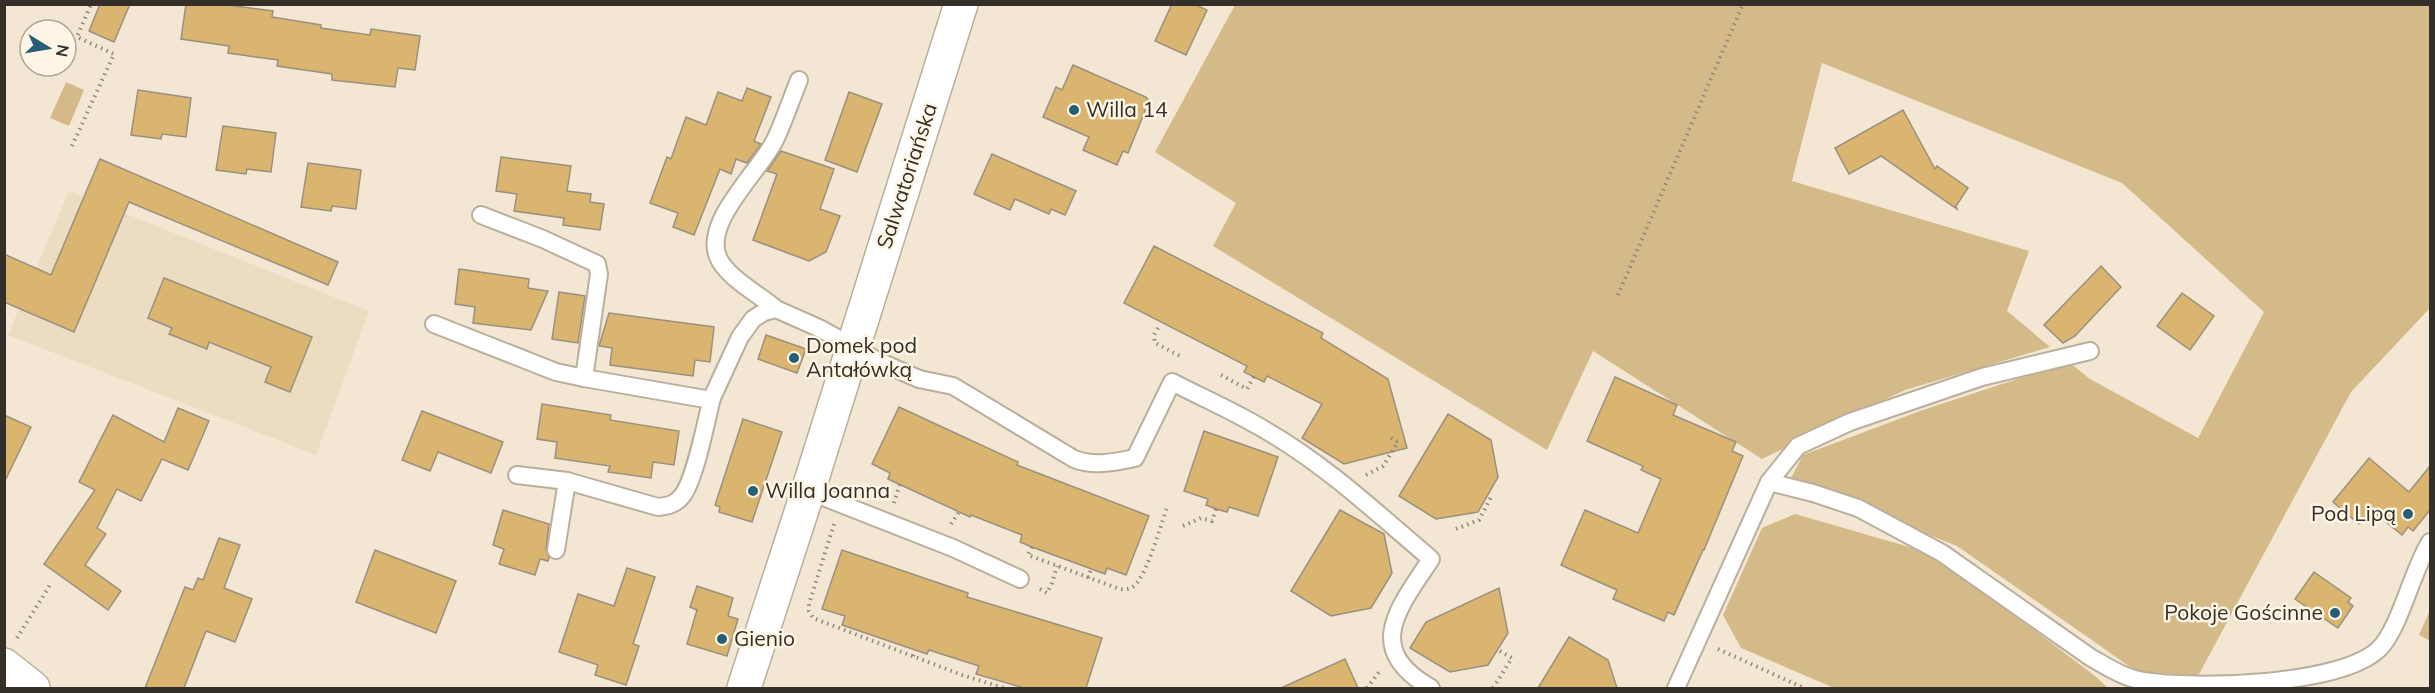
<svg xmlns="http://www.w3.org/2000/svg" width="2435" height="693" font-family="Mulish,sans-serif">
  <style>
    .built { fill: #ebdcc2 }
    .green { fill: #d5ba89 }
    .building { fill: #d9b570; stroke: #9b907e; stroke-width: 1.5 }
    .lines { fill: none; stroke-linecap: round; stroke-linejoin: round }
    .service-casing { stroke: #baaf9c; stroke-width: 20 }
    .minor-casing { stroke: #baaf9c; stroke-width: 36 }
    .tertiary-casing { stroke: #baaf9c; stroke-width: 36 }
    .path { stroke: #90887b; stroke-width: 4; stroke-dasharray: 1.5 4.5; stroke-linecap: butt }
    .service { stroke: #fff; stroke-width: 16 }
    .minor { stroke: #fff; stroke-width: 33 }
    .tertiary { stroke: #fff; stroke-width: 33 }
    .poi-dot { fill: #265e78; stroke: #fef5e5; stroke-width: 2 }
    .labels { text-anchor: middle; stroke-width: 5; stroke-linejoin: round; paint-order: stroke }
    .poi-label { font-size: 21px; fill: #342f28; stroke: #fef5e5; text-anchor: start }
    .street-label { font-size: 21px; fill: #342f28; stroke: #fef5e5 }
  </style>
  <rect width="100%" height="100%" fill="#f3e7d3"/>
  <polygon class="built" points="69,191 369,311 316,455 8,335"/>
  <g class="green">
    <polygon points="1235,5 2430,5 2430,308 2351,392 2198,676 2136,671 1957,546 1790,480 1803,455 1920,411 2069,362 2090,379 2198,438 2264,312 2122,183 1822,63 1792,181 2029,251 2007,311 2050,347 1905,390 1762,459 1593,351 1547,450 1213,246 1236,203 1155,152"/>
    <polygon points="66,82 84,90 69,126 50,118"/>
    <polygon points="1795,514 1934,554 2095,676 2108,688 1834,688 1741,648 1723,615 1762,528"/>
    <polygon points="2430,610 2430,641 2419,635"/>
  </g>
  <g class="building">
    <polygon points="100,4 130,4 114,42 89,31"/>
    <polygon points="186,4 220,4 273,11 272,17 321,25 321,28 370,35 371,29 420,36 415,70 398,68 395,87 332,80 332,74 277,66 278,60 228,53 229,46 181,39"/>
    <polygon points="1172,4 1194,4 1207,10 1186,55 1155,41"/>
    <polygon points="1073,65 1146,97 1149,101 1128,153 1123,151 1117,165 1083,150 1089,137 1043,117 1056,87 1062,90"/>
    <polygon points="747,88 771,97 754,141 761,144 747,163 736,159 731,174 720,169 694,235 673,227 678,213 650,203 667,157 671,159 686,117 706,125 718,92 742,101"/>
    <polygon points="138,90 191,98 186,137 162,134 161,139 131,135"/>
    <polygon points="849,92 882,104 857,172 825,160"/>
    <polygon points="1903,110 1935,169 1937,166 1968,188 1956,206 1957,209 1881,156 1849,174 1835,148"/>
    <polygon points="223,126 276,133 271,172 247,169 246,174 216,170"/>
    <polygon points="781,151 834,169 820,209 840,216 826,252 809,261 753,240 777,174 767,171"/>
    <polygon points="992,154 1076,191 1065,215 1051,209 1049,214 1015,199 1010,210 974,194"/>
    <polygon points="501,157 571,166 567,191 591,194 590,202 604,204 600,230 563,225 564,218 514,211 517,194 496,191"/>
    <polygon points="100,159 338,262 328,285 129,202 74,332 4,302 4,254 51,275"/>
    <polygon points="308,163 361,170 356,209 332,206 331,211 301,207"/>
    <polygon points="1154,246 1323,333 1321,338 1388,379 1407,448 1344,464 1302,438 1322,404 1267,376 1264,382 1244,372 1247,366 1124,303"/>
    <polygon points="2101,266 2121,287 2075,336 2063,343 2044,325"/>
    <polygon points="459,269 529,279 528,288 548,291 531,330 473,323 475,307 455,304"/>
    <polygon points="164,278 312,337 290,392 265,382 271,367 209,342 207,349 169,334 172,328 148,318"/>
    <polygon points="559,292 585,296 578,343 552,339"/>
    <polygon points="2182,293 2214,316 2190,350 2157,326"/>
    <polygon points="609,313 714,327 710,362 695,360 693,376 610,365 612,348 599,346"/>
    <polygon points="766,335 806,349 797,373 758,359"/>
    <polygon points="1615,377 1677,405 1673,415 1736,442 1732,451 1743,456 1704,550 1703,550 1674,615 1668,612 1664,621 1613,599 1617,590 1561,565 1585,510 1638,533 1661,479 1641,470 1643,466 1587,441"/>
    <polygon points="542,404 611,415 610,420 679,431 674,465 653,462 651,478 608,472 610,466 555,458 557,442 537,439"/>
    <polygon points="899,407 1018,462 1017,465 1149,516 1126,575 1107,568 1105,574 1032,547 1020,542 1022,535 971,515 970,517 888,479 890,473 872,464"/>
    <polygon points="178,408 209,421 188,470 162,459 141,501 117,489 97,528 106,534 85,565 121,591 108,610 44,564 95,490 79,482 113,415 164,442"/>
    <polygon points="422,411 503,442 491,473 438,452 430,471 402,460"/>
    <polygon points="1448,414 1491,440 1498,477 1478,512 1436,519 1399,496"/>
    <polygon points="4,415 31,427 4,483"/>
    <polygon points="743,419 782,432 752,522 719,512 720,507 715,505"/>
    <polygon points="1204,431 1278,457 1258,516 1229,507 1227,512 1216,509 1206,505 1208,499 1184,491"/>
    <polygon points="2369,458 2409,492 2430,466 2430,510 2413,531 2408,527 2402,535 2371,510 2359,524 2333,502"/>
    <polygon points="503,510 549,524 546,549 549,558 548,561 540,559 535,575 499,564 504,549 493,545"/>
    <polygon points="1340,510 1384,534 1392,573 1371,608 1331,616 1291,591"/>
    <polygon points="219,538 240,545 224,588 252,599 235,642 206,631 184,688 145,688 185,587 193,590 198,578 203,580"/>
    <polygon points="375,550 456,581 436,633 356,602"/>
    <polygon points="842,550 968,593 967,597 1102,638 1086,688 1024,688 976,674 979,666 929,650 927,654 842,625 845,616 822,609"/>
    <polygon points="627,568 655,577 633,644 639,646 626,685 595,675 598,665 559,652 578,594 614,606"/>
    <polygon points="2314,572 2351,598 2348,602 2353,606 2338,628 2295,599"/>
    <polygon points="697,586 733,598 728,616 738,619 727,656 687,644 697,610 690,607"/>
    <polygon points="1499,588 1508,633 1488,665 1450,672 1410,648 1426,622"/>
    <polygon points="1569,637 1608,660 1617,688 1538,688"/>
    <polygon points="1345,659 1358,688 1281,688"/>
  </g>
  <g class="lines">
    <g class="service-casing">
      <g id="service">
        <path d="M481,215l62,24 54,25 2,10 -15,104 127,22 29,-63 13,-18 11,-7 12,-3 45,20 55,31 43,19 34,7 121,73c20,8 41,3 61,-1l37,-76c31,16 63,30 93,48 61,35 113,84 166,129 -33,50 -68,90 0,129"/>
        <path d="M776,309c-17,-15 -50,-32 -58,-52 -15,-36 42,-86 57,-117 9,-19 16,-40 24,-60"/>
        <polyline points="434,324 556,372 584,378"/>
        <path d="M517,475l50,6 91,26c9,-1 17,-2 24,-11 13,-16 24,-75 30,-98"/>
        <path d="M1769,482l44,11 45,15 84,45 148,104c16,9 34,21 53,24 52,8 197,5 236,-32 21,-21 33,-78 51,-107"/>
        <polyline points="808,491 953,548 1020,579"/>
        <polyline points="556,550 567,481"/>
        <polyline points="1676,688 1769,482 1798,446 1850,422 1982,377 2090,351"/>
      </g>
    </g>
    <g class="minor-casing">
      <polyline id="minor" points="744,688 808,491 961,4"/>
    </g>
    <g class="tertiary-casing">
      <polyline id="tertiary" points="4,665 33,688"/>
    </g>
    <g class="path">
      <polyline points="72,146 114,54 77,37 91,4"/>
      <polyline points="1618,295 1743,4"/>
      <polyline points="1158,328 1154,335 1155,343 1180,356"/>
      <polyline points="1221,375 1247,389 1254,376"/>
      <polyline points="1366,475 1383,466 1398,442 1391,438"/>
      <polyline points="894,503 900,484"/>
      <polyline points="834,524 809,604 809,611 813,618 962,675 1004,688"/>
      <polyline points="951,524 959,512"/>
      <polyline points="1183,526 1201,518 1212,521 1216,509"/>
      <polyline points="1456,529 1479,520 1491,497 1488,496"/>
      <path d="M1032,547l-4,8 89,33c6,2 13,2 18,-3 13,-13 26,-61 33,-80"/>
      <polyline points="1088,578 1091,569"/>
      <polyline points="1040,589 1047,593 1052,583 1057,566"/>
      <polyline points="17,638 50,585"/>
      <polyline points="1718,649 1804,688"/>
      <polyline points="913,656 915,650"/>
      <polyline points="1367,688 1379,672"/>
      <polyline points="1493,688 1512,658 1498,650"/>
    </g>
    <use href="#service" class="service"/>
    <use href="#minor" class="minor"/>
    <use href="#tertiary" class="tertiary"/>
  </g>
  <g class="poi-dot">
    <circle cx="1074" cy="110" r="6"/>
    <circle cx="794" cy="358" r="6"/>
    <circle cx="753" cy="491" r="6"/>
    <circle cx="2408" cy="514" r="6"/>
    <circle cx="2335" cy="613" r="6"/>
    <circle cx="722" cy="639" r="6"/>
  </g>
  <g class="labels">
    <g class="poi-label">
      <text x="1086" y="117">Willa 14</text>
      <text x="806" y="353">Domek pod<tspan x="806" dy="24">Antałówką</tspan></text>
      <text x="765" y="498">Willa Joanna</text>
      <text x="2396" y="521" text-anchor="end">Pod Lipą</text>
      <text x="2323" y="620" text-anchor="end">Pokoje Gościnne</text>
      <text x="734" y="646">Gienio</text>
    </g>
    <g class="street-label">
      <text transform="translate(907 176) rotate(-72)" y="7">Salwatoriańska</text>
    </g>
  </g>
  <rect width="2435" height="693" fill="none" stroke="#342f28" stroke-width="12"/>
  <g transform="translate(48 48) rotate(101)"><circle r="28" fill="#fef5e5" stroke="#ada699" stroke-width="1.5"/>
  <path d="M0-4.5L10 22L0 15L-10 22Z" fill="#265e78"/>
  <text y="-9" font-size="16" font-weight="bold" text-anchor="middle" fill="#342f28">N</text>
  </g>
</svg>
